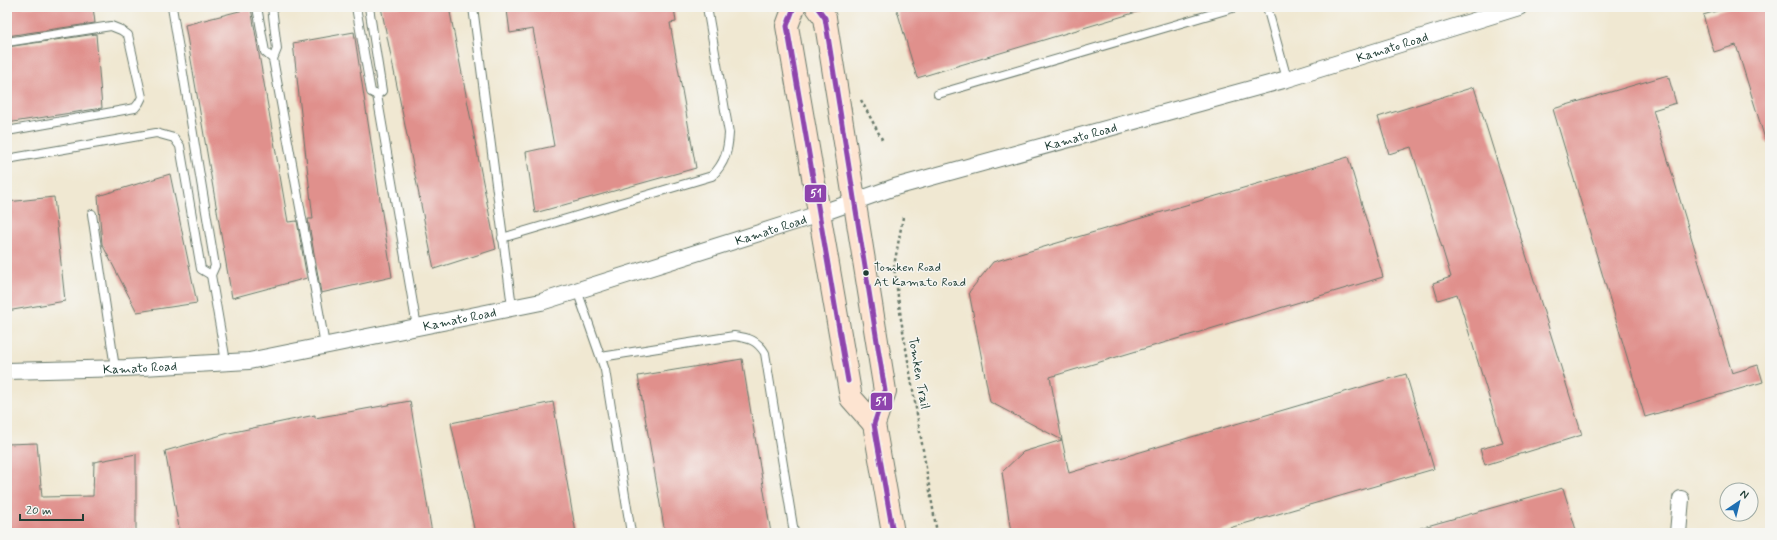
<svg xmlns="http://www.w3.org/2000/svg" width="1777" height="540" font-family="Mynerve,sans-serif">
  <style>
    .building { fill: #e0908c }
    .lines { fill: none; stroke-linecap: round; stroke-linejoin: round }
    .lane-casing { stroke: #68796b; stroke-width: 10 }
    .street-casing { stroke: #68796b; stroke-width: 18 }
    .secondary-casing { stroke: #68796b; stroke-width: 24 }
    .path { stroke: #68796b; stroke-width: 2.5; stroke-dasharray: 3 3; stroke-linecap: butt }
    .lane { stroke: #fff; stroke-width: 8 }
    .street { stroke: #fff; stroke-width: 16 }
    .secondary { stroke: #fde4d1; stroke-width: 22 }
    .bus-1-casing { stroke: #f6f6f2; stroke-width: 8 }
    .bus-1 { stroke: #8e44ad; stroke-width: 5 }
    .bus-dot { fill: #1f3d34; stroke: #f6f6f2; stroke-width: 1.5 }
    .labels { text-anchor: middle; stroke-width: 3; stroke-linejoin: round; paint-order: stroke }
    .bus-label { font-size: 12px; fill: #1f3d34; stroke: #f6f6f2; text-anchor: start }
    .street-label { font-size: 13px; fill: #1f3d34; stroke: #f6f6f2 }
    .line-badge { stroke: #f6f6f2; stroke-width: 1.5 }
    .badge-label { font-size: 11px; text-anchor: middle; font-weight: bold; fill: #fff }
  </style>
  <rect width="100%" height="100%" fill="#f6f6f2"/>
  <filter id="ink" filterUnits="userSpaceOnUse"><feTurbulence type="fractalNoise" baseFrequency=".025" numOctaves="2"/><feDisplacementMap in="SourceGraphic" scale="8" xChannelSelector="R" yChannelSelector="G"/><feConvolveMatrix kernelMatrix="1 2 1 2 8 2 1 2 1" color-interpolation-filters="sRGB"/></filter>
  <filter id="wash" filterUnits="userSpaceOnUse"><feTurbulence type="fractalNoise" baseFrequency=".012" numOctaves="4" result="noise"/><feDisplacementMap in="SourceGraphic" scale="16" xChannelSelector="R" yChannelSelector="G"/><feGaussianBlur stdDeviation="0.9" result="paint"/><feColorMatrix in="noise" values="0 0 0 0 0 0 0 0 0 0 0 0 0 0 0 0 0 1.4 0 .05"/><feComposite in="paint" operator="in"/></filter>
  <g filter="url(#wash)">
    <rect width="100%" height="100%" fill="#f0e8d2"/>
    <g id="blocks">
      <g class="building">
        <polygon points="7,7 93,7 95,23 7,36"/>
        <polygon points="381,7 449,7 496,249 434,269"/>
        <polygon points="525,7 674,7 676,22 670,23 696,168 535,213 526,152 554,146 533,29 510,33 507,10"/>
        <polygon points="896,7 1139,7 1140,11 917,78"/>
        <polygon points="1730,7 1770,7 1770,142 1766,142 1736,45 1714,52 1703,15"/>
        <polygon points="251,8 288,222 297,221 307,278 232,298 185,25"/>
        <polygon points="354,32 392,277 321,293 308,219 313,219 293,43"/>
        <polygon points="96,34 102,108 7,123 7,47"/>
        <polygon points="1668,75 1676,103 1653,110 1732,373 1758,365 1763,382 1645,417 1553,109"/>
        <polygon points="1474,87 1582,435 1485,465 1480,449 1503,443 1457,294 1438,300 1433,283 1451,277 1411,147 1389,154 1378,117"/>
        <polygon points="1348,157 1383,277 1050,377 1062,440 990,402 969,292 993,262"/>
        <polygon points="170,174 197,303 137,312 102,244 98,196"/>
        <polygon points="54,197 65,301 7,311 7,202"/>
        <polygon points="742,359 771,533 665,533 638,376"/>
        <polygon points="1406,374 1434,469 1212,533 1011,533 1002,472 1023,452 1062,440 1069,473"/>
        <polygon points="410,401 432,533 180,533 165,451 229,433 315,415 315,418"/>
        <polygon points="553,402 576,533 475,533 451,423"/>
        <polygon points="37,443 42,497 93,496 94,462 136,454 136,533 7,533 7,444"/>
        <polygon points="1563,488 1577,533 1421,533 1420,528"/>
      </g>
    </g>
  </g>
  <g filter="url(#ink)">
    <use href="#blocks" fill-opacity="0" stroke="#68796b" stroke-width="1"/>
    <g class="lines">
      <g class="lane-casing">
        <g id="lane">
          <polyline points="172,7 215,266 211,275 226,362"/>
          <polyline points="257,7 265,52 273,59 325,345"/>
          <polyline points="272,7 277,49 273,59"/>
          <polyline points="356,7 371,92 377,95"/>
          <polyline points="369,7 382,91 377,95 417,327"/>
          <polyline points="473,7 512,307"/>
          <polyline points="1267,7 1287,79"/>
          <polyline points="7,42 111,26 121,30 128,35 142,97 139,103 135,108 7,131"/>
          <polyline points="938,94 1236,7"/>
          <polyline points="7,159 156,133 174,138 180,146 201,269 211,275"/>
          <polyline points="92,214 115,368"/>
          <path d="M502,238l210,-62c13,-13 16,-25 17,-43l-22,-126"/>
          <polyline points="577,290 605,370 631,533"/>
          <path d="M601,357l133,-21c15,2 23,4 31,17l29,180"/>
        </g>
      </g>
      <g class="street-casing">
        <g id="street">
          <path id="s1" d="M7,371l118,-3 124,-7 292,-59 278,-88 76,-27 392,-108 232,-72"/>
          <polyline points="1678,533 1681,499"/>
        </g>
      </g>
      <g class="secondary-casing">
        <g id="secondary">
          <polyline points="794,7 787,26 851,398 874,424"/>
          <polyline points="817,7 825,18 885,391 874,424 893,533"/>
        </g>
      </g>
      <g class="path">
        <polyline points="861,100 883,141"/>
        <polyline points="903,217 894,266 901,319 937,533"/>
      </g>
      <use href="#lane" class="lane"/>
      <use href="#street" class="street"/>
      <use href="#secondary" class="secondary"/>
      <g class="bus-1-casing">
        <g id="bus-1">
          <polyline points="794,7 787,26 848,381"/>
          <polyline points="817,7 825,18 885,391 874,424 893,533"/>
        </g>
      </g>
      <use href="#bus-1" class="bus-1"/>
    </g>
  </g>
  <circle class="bus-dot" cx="866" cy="273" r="3.5"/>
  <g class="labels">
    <g class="bus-label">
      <text x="874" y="271">Tomken Road<tspan x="874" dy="15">At Kamato Road</tspan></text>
    </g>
    <g class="street-label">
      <text dy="5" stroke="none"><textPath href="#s1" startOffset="1429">Kamato Road</textPath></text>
      <text dy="5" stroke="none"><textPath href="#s1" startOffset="1105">Kamato Road</textPath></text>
      <text dy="5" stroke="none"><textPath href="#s1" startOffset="781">Kamato Road</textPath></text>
      <text dy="5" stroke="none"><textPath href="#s1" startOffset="457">Kamato Road</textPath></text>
      <text dy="5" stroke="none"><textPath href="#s1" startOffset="133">Kamato Road</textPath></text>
      <text transform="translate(920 373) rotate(80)" y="5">Tomken Trail</text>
    </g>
  </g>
  <g class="line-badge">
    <rect x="804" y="184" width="23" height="19" rx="4" fill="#8e44ad"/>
    <rect x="870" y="392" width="23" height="19" rx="4" fill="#8e44ad"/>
  </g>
  <g class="badge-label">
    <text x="816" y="197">51</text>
    <text x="881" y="405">51</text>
  </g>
  <rect width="1777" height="540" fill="none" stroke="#f6f6f2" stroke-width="24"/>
  <g transform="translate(1739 502) rotate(35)"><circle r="19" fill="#f6f6f2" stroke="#a0aca6"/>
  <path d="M0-3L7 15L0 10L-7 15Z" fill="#1f6fb2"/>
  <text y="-6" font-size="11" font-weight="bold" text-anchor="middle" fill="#1f3d34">N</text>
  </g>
  <path d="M20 514v6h63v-6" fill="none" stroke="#1f3d34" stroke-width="2"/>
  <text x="26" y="514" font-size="12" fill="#1f3d34" stroke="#f6f6f2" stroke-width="3" paint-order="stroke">20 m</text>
</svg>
